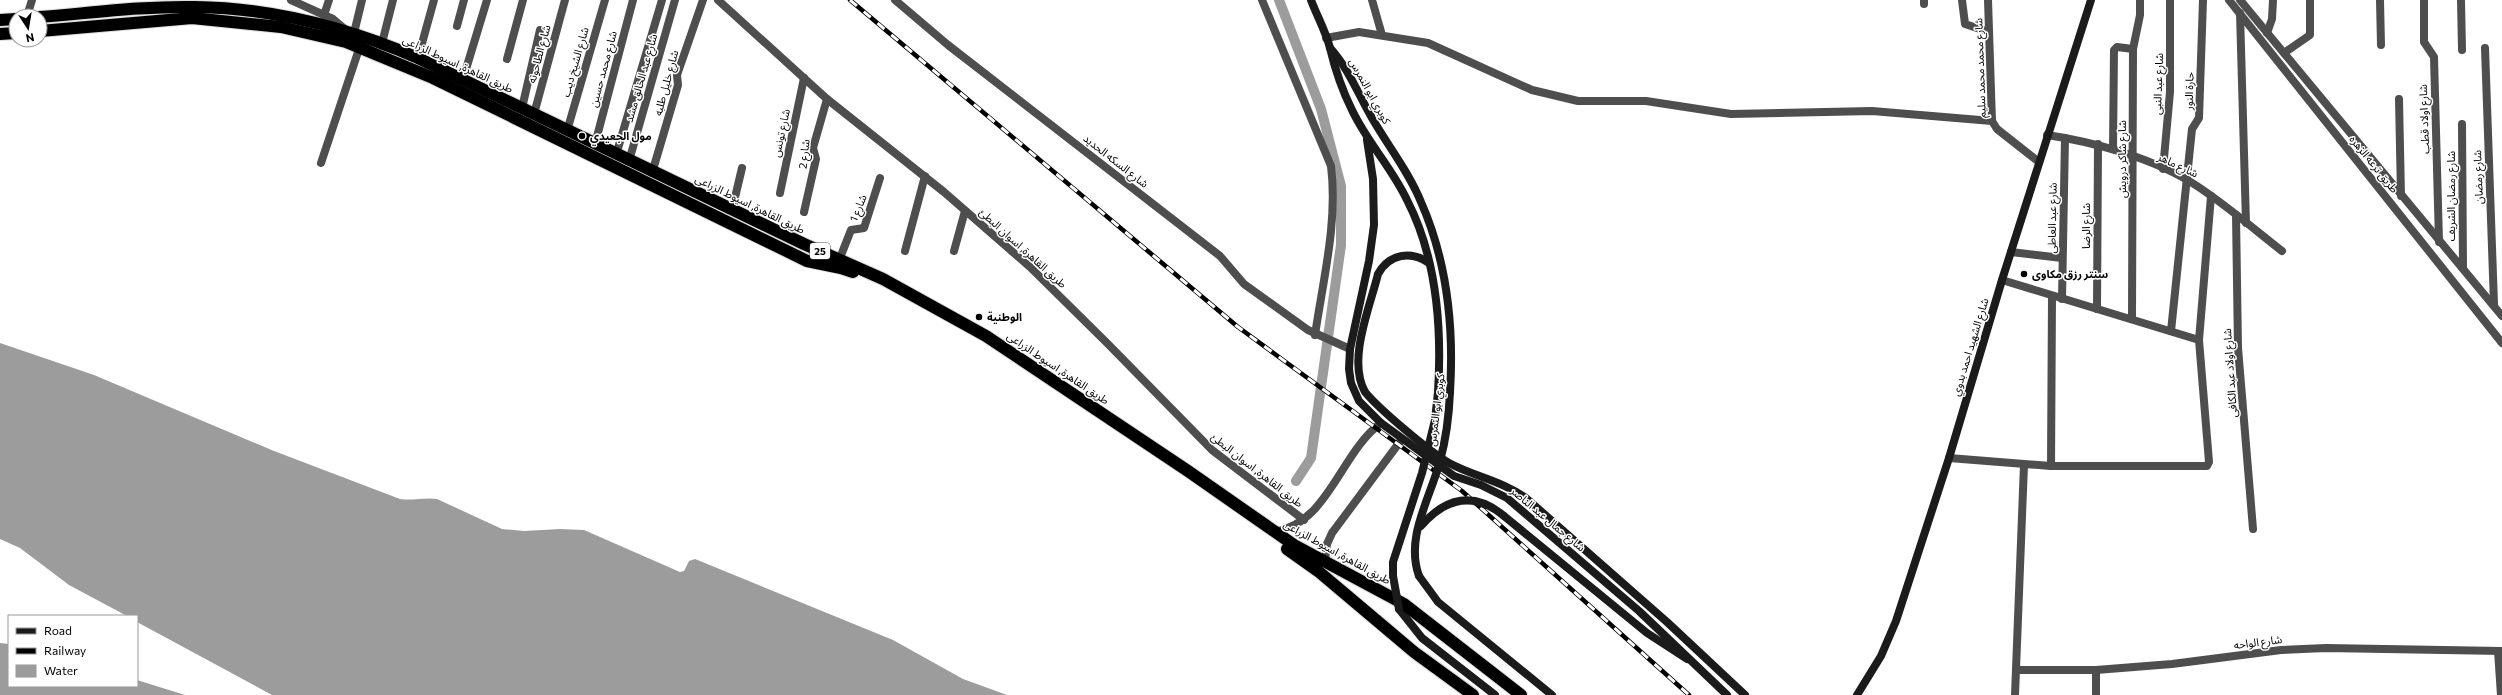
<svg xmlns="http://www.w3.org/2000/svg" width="2502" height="695" font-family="Commissioner,'Noto Sans Arabic',sans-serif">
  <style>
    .water { fill: #9c9c9c }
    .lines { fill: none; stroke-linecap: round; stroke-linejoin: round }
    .canal { stroke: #9c9c9c; stroke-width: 10 }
    .highway-casing { stroke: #dbdbdb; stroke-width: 14 }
    .street { stroke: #4e4e4e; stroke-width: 8 }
    .secondary { stroke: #1b1b1b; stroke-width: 8 }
    .highway { stroke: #000; stroke-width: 12 }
    .rail-casing { stroke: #000; stroke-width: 4.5 }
    .rail { stroke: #fff; stroke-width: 3; stroke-dasharray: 9; stroke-linecap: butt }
    .secondary-bridge { stroke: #1b1b1b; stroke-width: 8 }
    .poi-dot { fill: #000; stroke: #fff; stroke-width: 1.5 }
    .labels { text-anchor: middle; stroke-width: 3; stroke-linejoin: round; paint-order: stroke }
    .shield { fill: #fff; stroke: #4c4c4c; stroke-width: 1 }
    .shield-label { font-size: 10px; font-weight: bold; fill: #000 }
    .street-label { font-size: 11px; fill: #000; stroke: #fff }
    .poi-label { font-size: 11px; font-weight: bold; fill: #000; stroke: #fff; text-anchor: start }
  </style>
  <rect width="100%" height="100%" fill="#fff"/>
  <g class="water">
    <path d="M0,343l94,32 180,76 126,48c13,2 25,-2 37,0l65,30 22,2 36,-2 24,1 96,42 4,-1 5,-10 6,-2 198,81 70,39 44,16h-735l-135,-73v-6h-10l-58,-31 -49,-37 -20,-9z"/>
    <polygon points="0,643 9,644 9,686 137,686 137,680 185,695 0,695"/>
  </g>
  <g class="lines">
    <polyline class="canal" points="1279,0 1321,109 1341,186 1341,245 1311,458 1296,481"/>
    <g class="highway-casing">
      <g id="highway">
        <path d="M40,17c51,-4 103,-11 155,-10 78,1 151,20 223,51l386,186 79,35 103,57 202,135 106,74 110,59 117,91"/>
        <polyline points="0,20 16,19"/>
        <polyline points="40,31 192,18 281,27 346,42 433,78 807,261 841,268 853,272"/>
        <polyline points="0,34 16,33"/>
        <polyline points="1287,549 1318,571 1414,652 1473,695"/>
      </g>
    </g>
    <g class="street">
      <polyline points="291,0 333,19 346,30"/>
      <polyline points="718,0 827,99 944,192 1030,267 1107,343 1212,450 1304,520"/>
      <polyline points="895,0 948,45 1220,256 1244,284 1308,330 1350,349"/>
      <path d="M1262,0l69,166c7,56 -8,114 -16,169"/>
      <polyline points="1372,0 1382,35"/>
      <polyline points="1924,0 1924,4"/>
      <polyline points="1962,0 1965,24 1989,32"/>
      <polyline points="1988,0 1992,121 1997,129 2039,162"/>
      <polyline points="2229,0 2502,343"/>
      <polyline points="2240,0 2502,316"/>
      <polyline points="2380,0 2381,45"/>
      <polyline points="2424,0 2424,42 2434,57 2439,242"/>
      <polyline points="2461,0 2462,50"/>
      <polyline points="2240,13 2246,223"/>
      <polyline points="324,15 329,0"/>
      <polyline points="27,16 32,0"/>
      <polyline points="457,26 464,0"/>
      <polyline points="354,33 362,0"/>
      <polyline points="2267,33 2272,19 2273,0"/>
      <polyline points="1326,38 1359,32 1428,43 1532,90 1578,101 1646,101 1731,114 1872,111 1992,121"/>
      <polyline points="382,43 393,0"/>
      <polyline points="2485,48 2494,304"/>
      <polyline points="2284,53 2310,35 2310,0"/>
      <polyline points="418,58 434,0"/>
      <polyline points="507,59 523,0"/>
      <polyline points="463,79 487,0"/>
      <polyline points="2399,99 2401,196"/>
      <polyline points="522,108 540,30"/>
      <polyline points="534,114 565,0"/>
      <polyline points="2462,124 2463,268"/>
      <polyline points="567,131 605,0"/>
      <path d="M2047,135c48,7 109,24 150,51 29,19 57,43 85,65"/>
      <polyline points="595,144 633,0"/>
      <polyline points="2113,149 2114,50 2117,47 2133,49"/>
      <polyline points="616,155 662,0"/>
      <polyline points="629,161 675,0"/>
      <polyline points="321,163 360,46"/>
      <polyline points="2163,169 2170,92 2170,0"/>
      <polyline points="652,173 678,85 677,75 703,0"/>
      <polyline points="780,193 804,78"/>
      <polyline points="732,210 742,168"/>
      <polyline points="804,212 816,159 813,148 827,99"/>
      <polyline points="2236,215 2238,348 2253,529"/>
      <polyline points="905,251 925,176"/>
      <polyline points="954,251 965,211"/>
      <polyline points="2011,252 2062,258"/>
      <polyline points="840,258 851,230 864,228 880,178"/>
      <polyline points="2002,280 2199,340"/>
      <polyline points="2062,299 2065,138"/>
      <polyline points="2097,309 2098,144"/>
      <polyline points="2132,319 2133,49 2140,15 2140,0"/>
      <polyline points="2171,331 2192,129 2199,118 2203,0"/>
      <polyline points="1949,458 2051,466 2207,466 2209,462 2199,340 2211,196"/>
      <polyline points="2051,466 2052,296"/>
      <path d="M1274,532c55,-9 66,-79 107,-109"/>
      <polyline points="1325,560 1327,544 1332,533 1402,439"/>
      <polyline points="2498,651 2501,695"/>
      <polyline points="2017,670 2096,670 2172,664 2281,650 2326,648 2502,651"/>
      <polyline points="2096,670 2096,695"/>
      <polyline points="2015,695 2024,465"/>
    </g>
    <g class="secondary">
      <path d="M1311,0c6,16 15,32 19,48 5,21 12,42 22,62 15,32 40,58 55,90 30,58 35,128 31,192"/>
      <path d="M1330,48c19,21 28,46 42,70 16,28 37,54 49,84 26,59 33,126 29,190"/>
      <polyline points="1367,140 1373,179 1374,225 1369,261 1350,349 1349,369 1351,383 1359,401 1381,423 1454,476 1481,485 1507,498 1639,611 1727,695"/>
      <path d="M1429,263c-18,-13 -40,-9 -51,11 -8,33 -31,86 -13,118 15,18 64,59 84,71 26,14 54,18 78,36l140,123 78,73"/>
      <polyline points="1504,516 1647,633 1687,659"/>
      <polyline points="1419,576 1438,602 1552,695"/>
      <polyline points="1399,609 1422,638 1495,695"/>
      <polyline points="1857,695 1881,656 1896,621 1949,458 2002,280 2091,0"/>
    </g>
    <use href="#highway" class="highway"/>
    <g class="rail-casing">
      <polyline id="rail" points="850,0 1238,327 1462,491 1689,695"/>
    </g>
    <use href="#rail" class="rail"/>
    <g class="secondary-bridge">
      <path d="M1421,526c25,-29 53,-35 83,-10"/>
      <path d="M1419,576c-14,-39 11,-77 21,-115 6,-22 9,-45 10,-69"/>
      <polyline points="1399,609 1393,576 1393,562 1422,473 1435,420 1438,392"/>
    </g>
  </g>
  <g class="poi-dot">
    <circle cx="582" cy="136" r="4"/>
    <circle cx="2024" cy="274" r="4"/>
    <circle cx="979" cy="317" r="4"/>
  </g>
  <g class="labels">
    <rect class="shield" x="810" y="243" width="20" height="16" rx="3"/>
    <g class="shield-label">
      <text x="820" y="255">25</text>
    </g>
    <g class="street-label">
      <text transform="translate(539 54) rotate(-75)" y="4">شارع الطاحونه</text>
      <text transform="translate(575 62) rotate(-74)" y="4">شارع الشيخ ديب</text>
      <text transform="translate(458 64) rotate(25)" y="4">طريق القاهرة, اسيوط الزراعى</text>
      <text transform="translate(1980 68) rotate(-92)" y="4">شارع محمد محمد سليم</text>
      <text transform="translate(603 69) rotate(-75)" y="4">شارع محمد حسين</text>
      <text transform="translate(641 78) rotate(-74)" y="4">شارع عبد الخالق مشد</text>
      <text transform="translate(666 83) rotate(-75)" y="4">شارع خليل طلبه</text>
      <text transform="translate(2158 84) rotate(-88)" y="4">شارع عبد النبى</text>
      <text transform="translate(1370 91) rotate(61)" y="4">كوبري ابو النمرس</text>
      <text transform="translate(2189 91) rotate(-88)" y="4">حارة النور</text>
      <text transform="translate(2424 119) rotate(-92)" y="4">شارع اولاد قطب</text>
      <text transform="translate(781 133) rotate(-78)" y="4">شارع تونس</text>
      <text transform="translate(804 154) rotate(-84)" y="4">شارع 2</text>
      <text transform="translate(2122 159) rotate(-90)" y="4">شارع شاكر درويش</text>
      <text transform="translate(1116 161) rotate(38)" y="4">شارع السكه الحديد</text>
      <text transform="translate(2374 164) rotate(51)" y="4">طريق ترعه الزهره</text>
      <text transform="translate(2178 165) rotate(25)" y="4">شارع ماهر</text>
      <text transform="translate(2478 177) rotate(-92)" y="4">شارع رمضان</text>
      <text transform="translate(2451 196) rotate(-90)" y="4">شارع رمضان الشريف</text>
      <text transform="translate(750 204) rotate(26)" y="4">طريق القاهرة, اسيوط الزراعى</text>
      <text transform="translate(858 208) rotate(-68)" y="4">شارع 1</text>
      <text transform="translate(2052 218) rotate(-89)" y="4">شارع عبد العاطى</text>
      <text transform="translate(2086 226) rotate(-90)" y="4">شارع الرضا</text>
      <text transform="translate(1023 248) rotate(42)" y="4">طريق القاهرة, اسوان البطئ</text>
      <text transform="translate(1970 347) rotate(-73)" y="4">شارع الشهيد احمد بدوي</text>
      <text transform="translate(1058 368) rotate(34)" y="4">طريق القاهرة, اسيوط الزراعى</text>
      <text transform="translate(2230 373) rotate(-94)" y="4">شارع اولاد عبد الكافى</text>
      <text transform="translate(1436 410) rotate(-83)" y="4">كوبري ابو النمرس</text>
      <text transform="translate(1257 470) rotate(38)" y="4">طريق القاهرة, اسوان البطئ</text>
      <text transform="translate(1548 519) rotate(40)" y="4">شارع جمال عبد الناصر</text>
      <text transform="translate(1337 552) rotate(29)" y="4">طريق القاهرة, اسيوط الزراعى</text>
      <text transform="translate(2258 642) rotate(-7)" y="4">شارع الواحه</text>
    </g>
    <g class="poi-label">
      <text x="590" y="140">مول الجعيدي</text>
      <text x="2032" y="278">سنتر رزق مكاوى</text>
      <text x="987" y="321">الوطنية</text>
    </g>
  </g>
  <rect x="8" y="615" width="130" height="72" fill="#ffffff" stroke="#999999"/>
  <rect x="16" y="628" width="20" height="6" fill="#1b1b1b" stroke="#999999"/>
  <text x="44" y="635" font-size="12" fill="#000000">Road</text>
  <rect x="16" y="648" width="20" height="6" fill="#000000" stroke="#999999"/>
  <text x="44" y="655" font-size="12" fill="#000000">Railway</text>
  <rect x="16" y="665" width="20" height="12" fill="#9c9c9c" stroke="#999999"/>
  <text x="44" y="675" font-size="12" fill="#000000">Water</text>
  <g transform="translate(28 28) rotate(168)"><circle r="19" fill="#ffffff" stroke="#999999"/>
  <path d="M0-3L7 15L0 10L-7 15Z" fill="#000000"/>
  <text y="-6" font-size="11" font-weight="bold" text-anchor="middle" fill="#000000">N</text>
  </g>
</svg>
